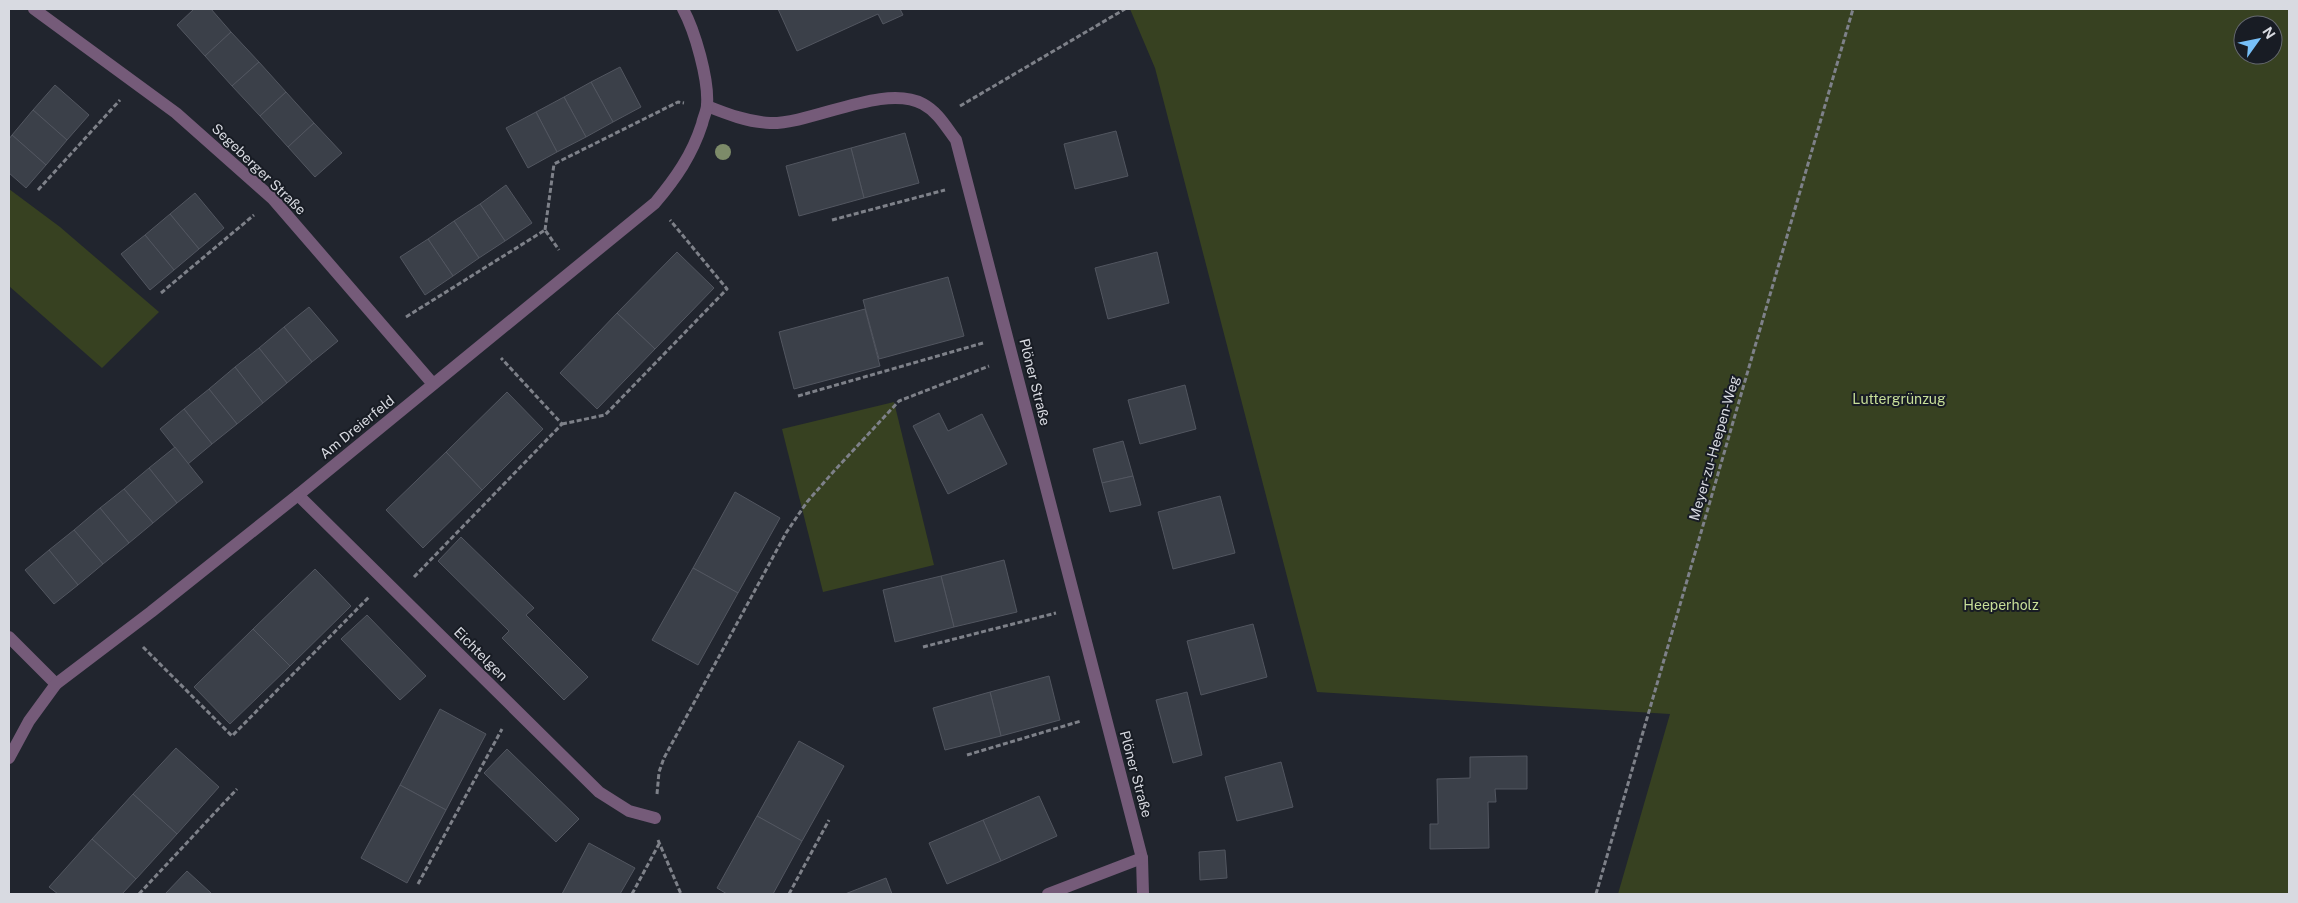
<svg xmlns="http://www.w3.org/2000/svg" width="2298" height="903" font-family="'Public Sans',sans-serif">
  <style>
    .green { fill: #374121; fill-rule: evenodd }
    .building { fill: #3b4049; stroke: #525660 }
    .lines { fill: none; stroke-linecap: round; stroke-linejoin: round }
    .path { stroke: #7e8189; stroke-width: 3; stroke-dasharray: 5 2.5; stroke-linecap: butt }
    .street { stroke: #755b79; stroke-width: 12 }
    .tree { fill: #7d8b69 }
    .labels { text-anchor: middle; stroke-width: 4; stroke-linejoin: round; paint-order: stroke }
    .street-label { font-size: 14px; fill: #d8dae1; stroke: #181c24 }
    .park-label { font-size: 14px; fill: #c8df99; stroke: #181c24 }
  </style>
  <rect width="100%" height="100%" fill="#21252e"/>
  <g class="green">
    <path d="M1130,9h1159v885h-671l52,-180 -353,-22 -162,-624zM2243,25h30v30h-30z"/>
    <polygon points="9,189 60,227 159,312 102,368 9,286"/>
    <polygon points="894,402 934,565 823,592 782,429"/>
  </g>
  <g class="building">
    <polygon points="194,9 211,9 231,32 205,56 177,25"/>
    <polygon points="778,9 900,9 903,15 883,24 878,14 797,51"/>
    <polygon points="231,32 259,62 232,86 205,56"/>
    <polygon points="259,62 286,92 260,116 232,86"/>
    <polygon points="620,67 641,107 613,122 591,82"/>
    <polygon points="591,82 613,122 586,137 564,97"/>
    <polygon points="55,85 89,115 67,140 33,110"/>
    <polygon points="286,92 314,123 288,147 260,116"/>
    <polygon points="564,97 586,137 557,152 536,112"/>
    <polygon points="33,110 67,140 46,165 12,135"/>
    <polygon points="536,112 557,152 528,168 506,128"/>
    <polygon points="314,123 342,153 315,177 288,147"/>
    <polygon points="1116,131 1128,176 1075,189 1064,144"/>
    <polygon points="905,133 919,183 864,198 851,148"/>
    <polygon points="12,135 46,165 26,188 9,173 9,139"/>
    <polygon points="851,148 864,198 799,216 786,166"/>
    <polygon points="506,185 532,223 505,241 480,204"/>
    <polygon points="195,193 224,228 199,249 170,214"/>
    <polygon points="480,204 505,241 479,258 454,221"/>
    <polygon points="170,214 199,249 174,270 145,235"/>
    <polygon points="454,221 479,258 453,276 428,239"/>
    <polygon points="145,235 174,270 150,290 121,254"/>
    <polygon points="428,239 453,276 425,295 400,257"/>
    <polygon points="677,252 714,288 655,349 617,313"/>
    <polygon points="1157,252 1169,303 1108,319 1095,268"/>
    <polygon points="948,277 964,336 879,359 863,300"/>
    <polygon points="309,307 338,341 312,362 284,327"/>
    <polygon points="865,309 880,366 794,389 779,332"/>
    <polygon points="617,313 655,349 597,409 560,373"/>
    <polygon points="284,327 312,362 287,383 259,348"/>
    <polygon points="259,348 287,383 263,403 235,367"/>
    <polygon points="235,367 263,403 237,424 209,389"/>
    <polygon points="1185,385 1196,429 1140,444 1128,400"/>
    <polygon points="209,389 237,424 212,444 184,409"/>
    <polygon points="507,392 543,429 482,490 446,452"/>
    <polygon points="184,409 212,444 188,464 160,429"/>
    <polygon points="939,413 948,431 982,414 1007,464 948,494 913,426"/>
    <polygon points="1123,441 1133,476 1102,483 1093,449"/>
    <polygon points="175,447 203,482 177,503 149,468"/>
    <polygon points="446,452 482,490 423,548 386,510"/>
    <polygon points="149,468 177,503 153,523 124,489"/>
    <polygon points="1133,476 1141,505 1110,512 1102,483"/>
    <polygon points="124,489 153,523 129,543 100,508"/>
    <polygon points="735,492 780,518 738,593 693,568"/>
    <polygon points="1220,496 1235,553 1173,569 1158,512"/>
    <polygon points="100,508 129,543 103,564 74,530"/>
    <polygon points="74,530 103,564 78,585 49,550"/>
    <polygon points="461,537 534,608 526,615 588,677 564,700 502,638 509,631 438,561"/>
    <polygon points="49,550 78,585 54,604 25,570"/>
    <polygon points="1004,560 1017,612 954,627 941,576"/>
    <polygon points="693,568 738,593 698,665 652,640"/>
    <polygon points="315,569 351,606 290,666 253,629"/>
    <polygon points="941,576 954,627 895,642 883,590"/>
    <polygon points="367,615 426,676 400,700 341,639"/>
    <polygon points="1253,624 1267,677 1201,695 1187,641"/>
    <polygon points="253,629 290,666 230,724 194,687"/>
    <polygon points="1049,676 1060,720 1001,736 990,692"/>
    <polygon points="990,692 1001,736 945,750 933,708"/>
    <polygon points="1187,692 1202,755 1173,763 1156,700"/>
    <polygon points="440,709 486,734 446,810 400,785"/>
    <polygon points="799,741 844,766 802,841 757,816"/>
    <polygon points="176,748 219,787 177,834 133,794"/>
    <polygon points="507,749 579,819 556,842 484,773"/>
    <polygon points="1527,756 1527,789 1495,789 1496,802 1488,802 1489,848 1430,849 1430,824 1438,824 1437,779 1470,778 1470,757"/>
    <polygon points="1281,762 1293,807 1237,821 1225,777"/>
    <polygon points="400,785 446,810 407,883 361,858"/>
    <polygon points="133,794 177,834 136,879 92,839"/>
    <polygon points="1039,796 1057,836 1001,861 983,820"/>
    <polygon points="757,816 802,841 773,894 727,894 717,888"/>
    <polygon points="983,820 1001,861 947,884 929,843"/>
    <polygon points="92,839 136,879 122,894 58,894 49,887"/>
    <polygon points="589,843 635,868 620,894 562,894"/>
    <polygon points="1225,850 1227,878 1200,880 1199,852"/>
    <polygon points="187,871 211,893 210,894 165,894"/>
    <polygon points="886,878 892,894 845,894"/>
  </g>
  <g class="lines">
    <g class="path">
      <polyline points="960,106 1125,9"/>
      <polyline points="38,190 120,100"/>
      <polyline points="832,220 945,190"/>
      <polyline points="545,230 554,164 678,102 684,103"/>
      <polyline points="161,293 254,215"/>
      <polyline points="406,317 545,230 559,250"/>
      <polyline points="798,396 983,343"/>
      <polyline points="562,424 605,415 727,289 670,220"/>
      <polyline points="414,577 562,424 501,358"/>
      <polyline points="143,647 232,736 369,597"/>
      <polyline points="923,647 1056,613"/>
      <polyline points="967,755 1081,721"/>
      <polyline points="657,794 659,772 664,758 786,533 807,502 834,471 899,401 989,366"/>
      <polyline points="658,840 681,894"/>
      <polyline points="418,884 502,729"/>
      <polyline points="139,894 237,789"/>
      <polyline points="632,894 659,844"/>
      <polyline points="789,894 829,820"/>
      <polyline points="1596,894 1853,9"/>
    </g>
    <g class="street">
      <polyline points="34,9 176,113 273,199 433,384"/>
      <path d="M707,106c20,8 41,16 63,17 43,1 114,-40 153,-19 15,8 23,23 33,36l186,718 1,36"/>
      <polyline points="298,495 599,792 629,811 655,818"/>
      <polyline points="9,637 56,684"/>
      <path d="M9,758l20,-37 27,-37 95,-72 147,-117 357,-292c21,-25 37,-48 47,-79 1,-6 5,-13 5,-19 2,-25 -12,-74 -24,-96"/>
      <polyline points="1048,894 1142,858"/>
    </g>
  </g>
  <circle class="tree" cx="723" cy="152" r="8"/>
  <g class="labels">
    <g class="street-label">
      <text transform="translate(259 169) rotate(44)" y="5">Segeberger Straße</text>
      <text transform="translate(1035 382) rotate(76)" y="5">Plöner Straße</text>
      <text transform="translate(357 427) rotate(-39)" y="5">Am Dreierfeld</text>
      <text transform="translate(1714 448) rotate(-74)" y="5">Meyer-zu-Heepen-Weg</text>
      <text transform="translate(481 654) rotate(45)" y="5">Eichtelgen</text>
      <text transform="translate(1136 774) rotate(75)" y="5">Plöner Straße</text>
    </g>
    <g class="park-label">
      <text x="1899" y="404">Luttergrünzug</text>
      <text x="2001" y="610">Heeperholz</text>
    </g>
  </g>
  <rect width="2298" height="903" fill="none" stroke="#d8dae1" stroke-width="20"/>
  <g transform="translate(2258 40) rotate(57)"><circle r="24" fill="#181c24" stroke="#656870"/>
  <path d="M0-4L9 19L0 12L-9 19Z" fill="#77bff7"/>
  <text y="-8" font-size="14" font-weight="bold" text-anchor="middle" fill="#d8dae1">N</text>
  </g>
</svg>
